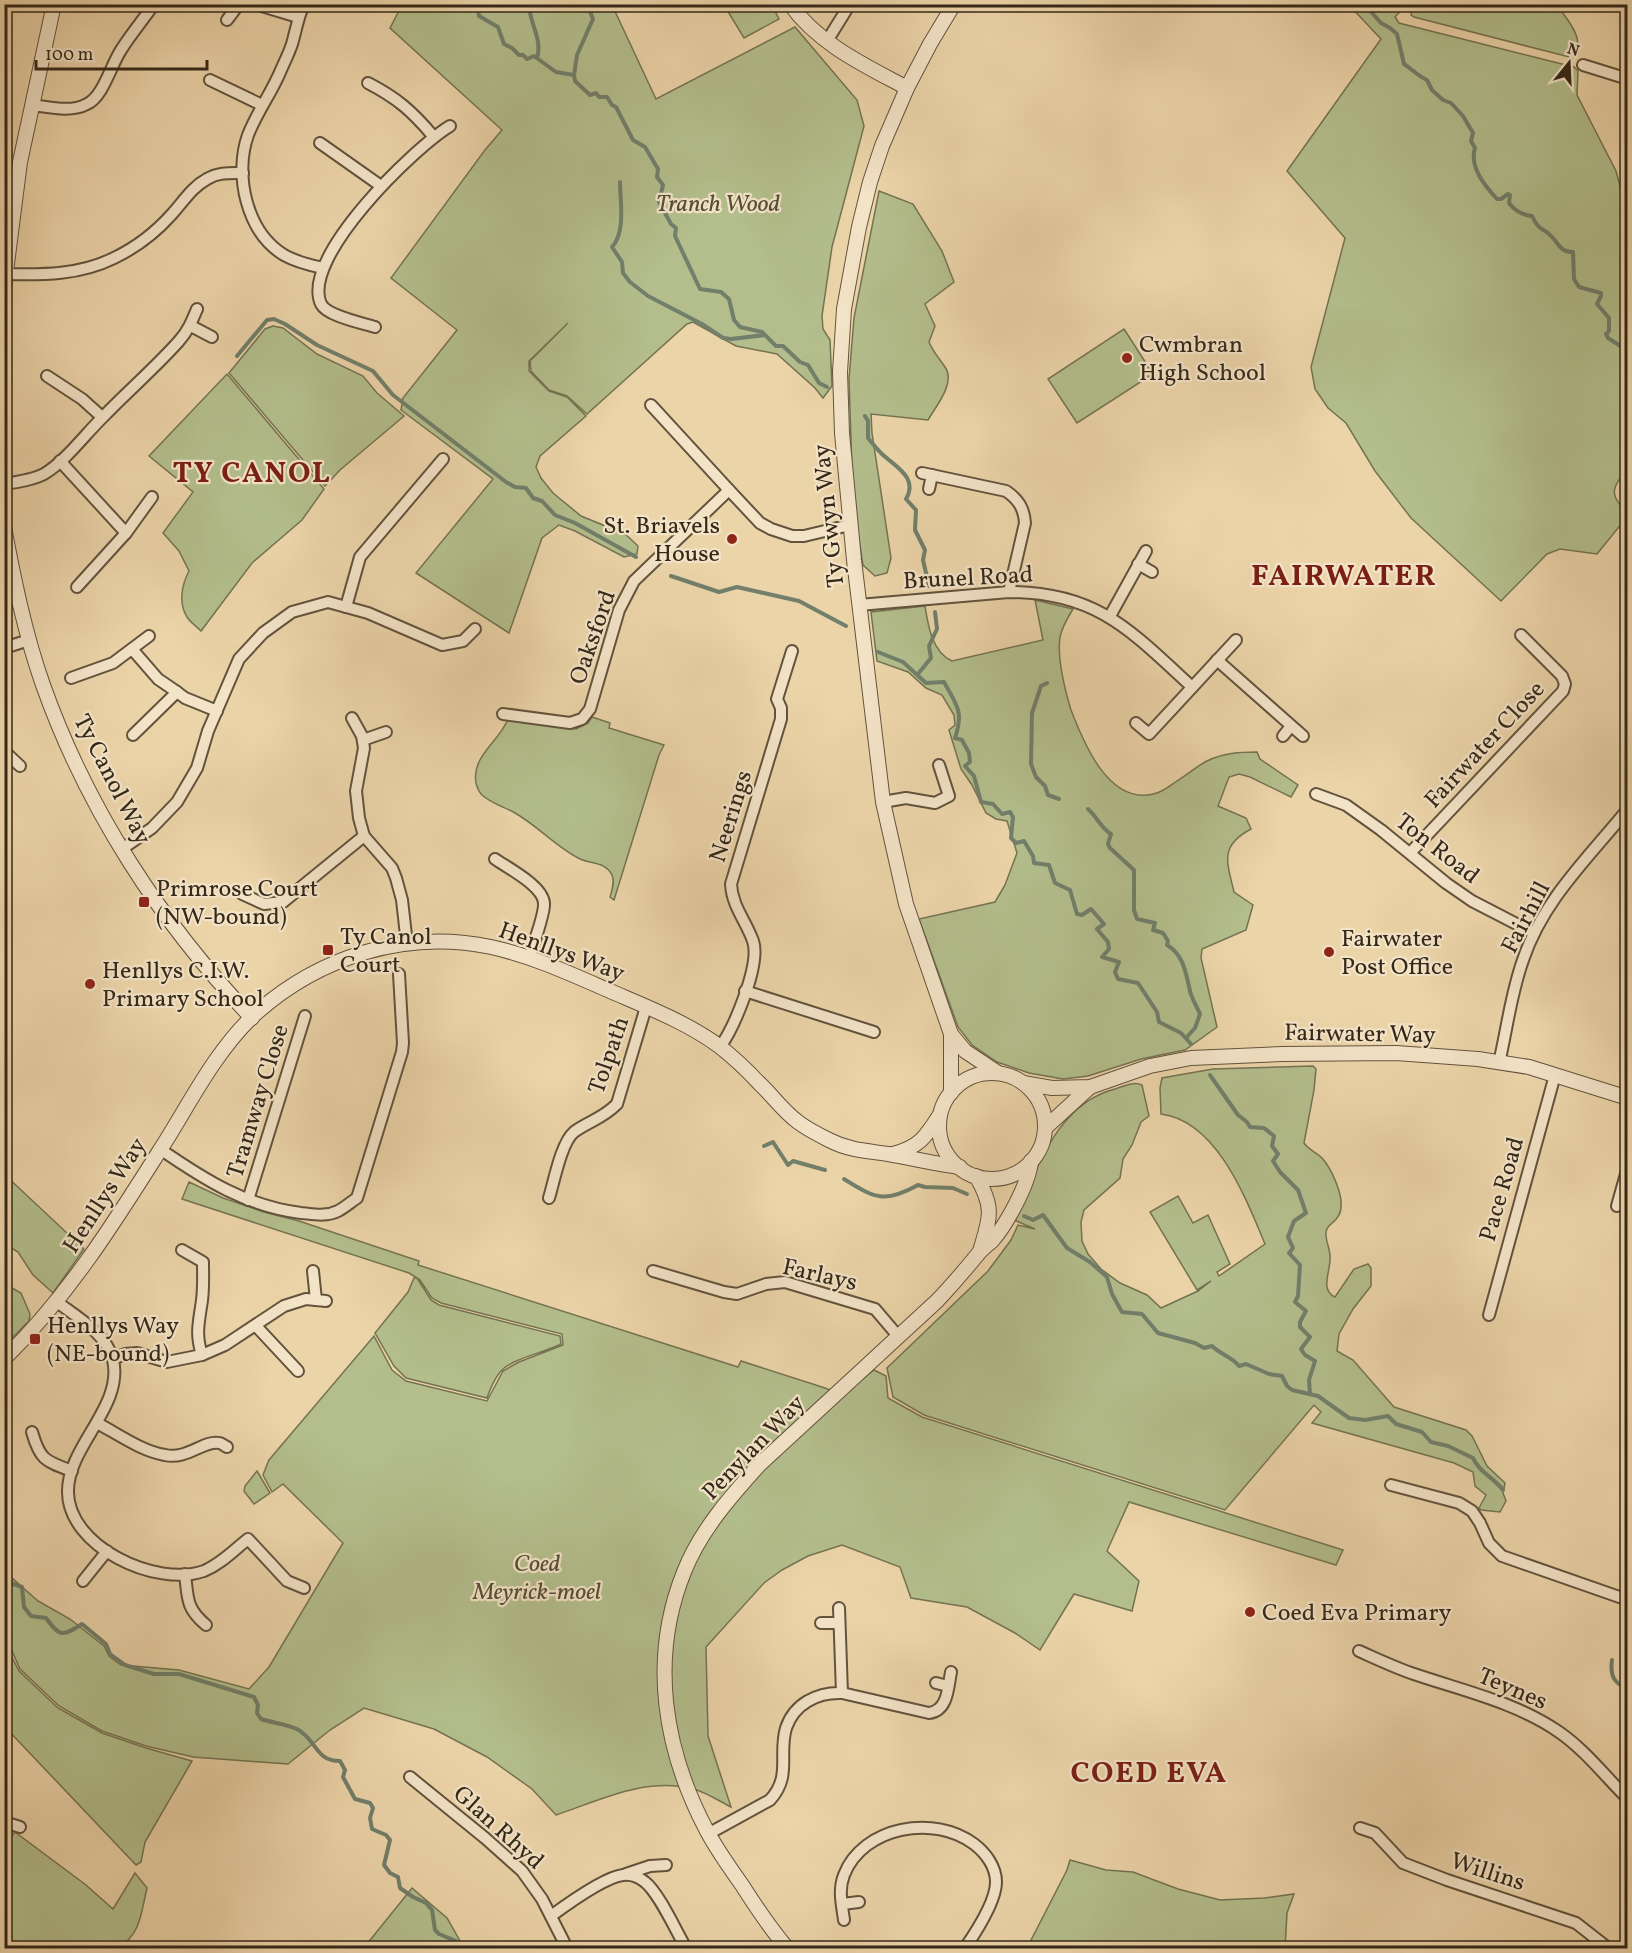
<svg xmlns="http://www.w3.org/2000/svg" width="1632" height="1953" font-family="Vollkorn,serif">
  <style>
    .green { fill: #b3be8c; stroke: #747352; stroke-width: 1.5 }
    .lines { fill: none; stroke-linecap: round; stroke-linejoin: round }
    .stream { stroke: #717f6b; stroke-width: 4 }
    .minor-casing { stroke: #62533d; stroke-width: 14 }
    .tertiary-casing { stroke: #62533d; stroke-width: 16 }
    .minor { stroke: #f3e3c7; stroke-width: 10 }
    .tertiary { stroke: #f3e3c7; stroke-width: 14 }
    .poi-dot { fill: #8f2418; stroke: #f3e3c7; stroke-width: 2 }
    .labels { text-anchor: middle; stroke-width: 4.5; stroke-linejoin: round; paint-order: stroke }
    .park-label { font-size: 24px; font-style: italic; fill: #544e36; stroke: #f3e3c7 }
    .poi-label { font-size: 24px; fill: #342819; stroke: #f3e3c7; text-anchor: start }
    .street-label { font-size: 24px; fill: #342819; stroke: #f3e3c7 }
    .district-label { font-size: 30px; font-weight: bold; letter-spacing: 1.5px; fill: #7a1f14; stroke: #f3e3c7 }
  </style>
  <rect width="100%" height="100%" fill="#ecd4a9"/>
  <filter id="stains"><feTurbulence type="fractalNoise" baseFrequency=".00333" numOctaves="4"/><feColorMatrix values="0 0 0 0 .2 0 0 0 0 .09 0 0 0 0 .02 0 0 0 .5 -.17"/></filter>
  <radialGradient id="worn" r=".72"><stop offset=".6" stop-color="#630" stop-opacity="0"/><stop offset="1" stop-color="#630" stop-opacity=".3"/></radialGradient>
  <g class="green">
    <polygon points="402,5 612,5 656,99 795,27 857,100 864,126 832,247 822,316 823,329 830,340 832,386 823,398 815,388 777,354 736,346 693,322 687,324 587,414 567,396 549,390 531,371 530,361 568,323 529,361 529,371 549,391 567,397 586,416 540,456 536,467 541,478 553,493 581,516 625,534 638,546 637,554 624,557 575,531 559,525 542,538 509,633 416,573 493,479 401,410 403,398 457,330 391,278 485,150 502,130 390,28"/>
    <polygon points="724,5 772,5 779,19 744,38"/>
    <path d="M1349,5h57l-11,12 4,6 175,44 4,4 -1,24 39,76 12,45v253c-16,17 -20,26 -1,43v5l-30,37 -37,-5 -13,5 -46,47 -90,-83 -36,-47 -29,-48 -18,-15 -13,-19 -4,-22 34,-129 -58,-67 94,-132z"/>
    <path d="M1419,5h138c10,15 30,34 16,53l-159,-41 -3,-2 1,-4z"/>
    <path d="M879,191l34,13 29,47 12,31 -29,22 10,22 -6,16c4,10 10,16 16,25 11,16 -9,39 -17,53l-57,-6 1,19 19,125 -4,15 -12,3 -12,-11 -10,-64 -4,-122 5,-61z"/>
    <polygon points="273,326 283,328 317,354 363,376 377,393 404,416 340,470 325,486 229,373 265,329"/>
    <polygon points="1124,329 1153,374 1077,423 1048,379"/>
    <path d="M227,374l97,115 -22,31 -50,43 -51,68c-5,-5 -11,-9 -14,-14 -9,-14 -5,-33 2,-46l-10,-20 -16,-18 30,-41 -44,-36z"/>
    <path d="M1035,600l38,9c-5,8 -11,18 -13,28 -3,21 5,53 11,73 13,34 39,98 86,83 7,-2 14,-8 20,-12 10,-6 20,-15 30,-20 16,-8 33,-9 50,-9l3,7 38,26 -7,12 -41,-20 -11,-3 -10,3 -11,29 28,12 5,11c-32,17 -24,33 -17,63l19,13 -7,25 -44,19 -1,9 16,69 -32,23 -44,9 -53,17 -25,3 -34,-6 -32,-11 -25,-17 -14,-18 -39,-108 76,-17 10,-17 12,-32 -10,-32 -11,-2 -10,-6 -14,-28 -11,-16 -12,-39 6,-5 -1,-10 -12,-20 -16,-7 -18,-16 -31,-11 -6,-49 54,-6c3,19 7,46 27,55l91,-21z"/>
    <path d="M592,717l18,6 -1,5 55,17 -5,10 -45,145 -4,-3c2,-7 5,-15 2,-22 -6,-13 -21,-11 -32,-16 -24,-12 -42,-33 -65,-46 -10,-6 -23,-9 -33,-18 -2,-2 -5,-8 -6,-12 -5,-27 24,-42 32,-64l68,10 12,-6z"/>
    <path d="M1313,1066l3,3 -2,21 -10,53c5,7 12,9 18,15 9,10 17,29 19,42 2,24 -14,21 -15,32 -1,9 5,18 4,27 0,14 -10,31 5,38l19,-28 14,-5 3,4v18l-18,23 -14,25 -2,17 16,9 41,47 72,23 6,6 15,30 18,17 -2,10 3,8 -6,11 -19,-2 -2,-2 7,-13 -11,-9 -2,-14 -19,-9 -142,-40 9,-11 -7,-7 -89,105 -301,-95 -31,-18 -6,-29 101,-97 23,-31 7,-15 17,4 -21,-9c23,-50 42,-116 101,-131 9,-3 19,-8 27,-4l7,31 -8,6 -9,23 -9,14 -3,19 -36,32 -3,12 1,19 6,13 13,15 19,14 27,12 14,13 37,-17 13,-10 -14,9 -47,-78 28,-16 15,27 15,-8 22,49 -13,8 2,4 46,-32c-19,-45 -48,-123 -104,-130l-1,-26 2,-10 51,-9z"/>
    <polygon points="4,1174 84,1249 53,1293 33,1275 18,1252 5,1244"/>
    <path d="M189,1182l34,16 41,14 35,9 120,40 -1,4 320,102 3,-6 84,27 17,7 32,-25 12,6 2,22 34,19 421,133 -7,15 -207,-63 -22,49 32,30 -7,30 -58,-17 -34,56 -25,-17 -48,-26 -56,-9 -11,-31 -58,-22 -34,11 -26,14 -18,13 -58,64 2,89 23,71c-12,-6 -25,-15 -38,-18 -46,-13 -95,12 -137,26l-24,-26 -45,-32 -53,-28 -70,-21 -34,22 -42,34 -95,-7 -47,-11 -44,-15 -43,-25 -39,-37 -15,-34 -1,-78 7,20 27,24 32,18 34,27 5,10 12,9 58,5 70,19 20,-22 74,-124 -60,-59 -11,8 -9,-17 6,-15 105,-124 18,34 14,11 81,20 16,-30 16,-9 44,-17 -1,-11 -121,-31 -9,-5 -12,-18 -3,-2 14,22 8,5 121,31 1,8c-17,9 -49,14 -61,28 -6,8 -10,17 -13,26l-81,-20 -12,-12 -19,-33 33,-41 6,-14h3l-8,-5 -227,-74z"/>
    <polygon points="5,1284 21,1293 30,1314 29,1321 5,1345"/>
    <polygon points="257,1471 270,1493 254,1504 244,1491 245,1486"/>
    <polygon points="4,1642 19,1671 58,1708 102,1733 146,1748 192,1761 145,1842 141,1862 136,1865 5,1727"/>
    <path d="M15,1832l71,53 27,24 22,-36 12,15c-6,25 -6,45 -28,60h-114v-103z"/>
    <polygon points="1070,1860 1106,1870 1133,1872 1178,1889 1220,1900 1264,1898 1294,1894 1287,1913 1285,1948 1027,1948 1067,1870"/>
    <polygon points="412,1888 447,1918 464,1948 361,1948 371,1939"/>
  </g>
  <g class="lines">
    <g class="stream">
      <polyline points="477,4 479,16 498,27 504,44 512,48 519,55 523,55 527,59 534,56 556,72 574,75 575,81 590,95 596,93 599,97 607,97 612,105 616,107 633,140 645,147 658,169 657,177 663,185 659,202 671,224 676,228 675,236 700,289 721,292 729,299 734,320 740,327 762,332 776,346 783,346 800,362 808,365 819,383 827,387"/>
      <path d="M529,4c0,19 14,35 8,54"/>
      <path d="M1364,4l17,19 9,5 7,6 7,30c9,6 14,12 23,16l5,10 11,10 8,3 12,13 10,17 -2,8 4,7c-6,19 10,38 22,51h4l7,-5 2,1 -1,8c6,8 13,12 23,13 8,17 12,11 21,22 7,8 8,14 20,14l1,27 5,8 22,6v3l-4,8 12,14v13l-3,3 2,4 14,9 6,9"/>
      <polyline points="574,75 577,55 593,19 587,4"/>
      <path d="M620,182c0,19 6,50 -8,65l10,15 1,11 7,9 18,14 54,28 21,14 8,1 34,-4"/>
      <polyline points="237,356 267,320 274,319 285,324 317,345 373,371 393,395 506,482 515,487 526,488 533,498 542,501 555,515 575,523 636,557"/>
      <path d="M865,416l3,5v17c4,5 8,10 13,15 13,13 38,24 25,46l10,11 -1,20 10,20 -2,10 6,26"/>
      <polyline points="671,576 719,592 737,587 799,601 846,626"/>
      <path d="M878,652l25,10 23,21 18,-1c13,24 20,29 11,56l7,2 7,13 1,9 -5,4 9,10 7,26 12,2 9,10 8,-2 3,5 -2,21 5,5 8,-2 9,15 1,7 15,2 6,18 15,7 7,24 5,1 9,-6 13,15 -7,5 11,13 1,7 -7,8 17,5 -4,10 3,7 20,4 19,29 2,10 22,11 10,11"/>
      <polyline points="918,674 931,658 929,646 937,629 935,612"/>
      <polyline points="1047,683 1041,686 1032,713 1031,764 1036,777 1045,786 1048,795 1059,799"/>
      <path d="M1088,809c9,8 13,19 23,25l-3,10 2,4 24,22v40l3,9 18,4 -2,7 10,3 5,8 -1,4c17,10 19,29 23,46 1,6 7,16 10,23l-5,14 -9,10"/>
      <polyline points="1210,1075 1238,1115 1247,1122 1250,1127 1264,1128 1274,1136 1272,1146 1278,1154 1273,1161 1280,1172 1298,1190 1306,1213 1294,1221 1288,1237 1293,1248 1289,1253 1300,1265 1298,1296 1295,1302 1306,1311 1300,1322 1300,1327 1310,1337 1301,1349 1305,1355 1315,1361 1309,1380 1310,1394"/>
      <polyline points="764,1146 773,1142 788,1165 793,1161 825,1170"/>
      <path d="M844,1179c31,19 40,25 74,6l7,2 28,1 14,6"/>
      <path d="M1024,1216l9,4 10,-5 24,33 23,14 17,15 5,17 10,18 20,2 16,19 37,10 9,5 8,-2c9,9 19,10 27,20l7,-2 23,10 13,2 5,10 5,4 26,6 31,22 16,2 23,-4 8,8 26,8 9,10 17,4 25,12c6,14 21,20 30,32"/>
      <path d="M4,1568l4,14 14,5 2,20 7,9 15,2c14,19 16,19 36,6l24,20 4,10 15,11 29,9h25l75,23 4,8 -1,8 4,6c12,4 25,5 36,10 20,11 18,32 43,32l5,9 -2,7 12,22 15,4 3,5 -3,10 2,11 14,6 4,5 -6,25 6,8 8,4 2,11 13,9 13,6 6,7 3,20 4,4 17,7 -6,7"/>
      <path d="M1612,1660c-2,15 1,23 16,29"/>
    </g>
    <g class="minor-casing">
      <g id="minor">
        <polyline points="255,4 298,17"/>
        <path d="M304,4c-6,13 -8,26 -12,40 -3,9 -7,17 -11,26 -9,22 -24,42 -33,65 -14,39 -2,97 36,120 12,7 25,10 39,13"/>
        <polyline points="227,20 239,4"/>
        <polyline points="827,41 850,4"/>
        <polyline points="1583,65 1628,79"/>
        <polyline points="210,80 262,105"/>
        <path d="M368,83c29,15 44,28 65,53"/>
        <path d="M32,105c17,2 39,8 55,-1 16,-7 24,-39 34,-54 10,-16 22,-30 33,-46"/>
        <polyline points="320,143 381,186"/>
        <path d="M6,274c37,1 74,1 108,-16 21,-10 42,-26 58,-44 11,-12 20,-27 35,-35 11,-7 24,-6 36,-6"/>
        <polyline points="191,326 212,337"/>
        <path d="M375,327c-13,-4 -48,-11 -54,-23 -21,-46 93,-156 129,-178"/>
        <polyline points="47,376 82,399 102,417"/>
        <polyline points="651,405 729,490 760,523 771,529 792,536 804,536 850,525"/>
        <polyline points="60,461 126,533"/>
        <path d="M922,473l84,18c12,8 18,17 19,32l-16,69"/>
        <path d="M4,484c14,-2 28,-4 40,-10 22,-13 42,-41 60,-58 24,-25 52,-49 75,-75 9,-10 13,-20 18,-32"/>
        <polyline points="929,489 932,475"/>
        <polyline points="1138,564 1152,572"/>
        <polyline points="77,587 126,533 152,497"/>
        <path d="M859,605l150,-13c88,0 122,39 183,95"/>
        <polyline points="346,607 360,557 443,459"/>
        <polyline points="1110,616 1146,551"/>
        <polyline points="4,648 29,640"/>
        <polyline points="132,649 158,679 177,692"/>
        <polyline points="1217,660 1303,736"/>
        <polyline points="71,678 113,663 149,636"/>
        <polyline points="503,714 570,723 582,719 590,709 619,610 634,581 729,490"/>
        <polyline points="352,718 362,736 364,748 356,791 359,818 364,836 392,868 396,878 402,900 407,944"/>
        <polyline points="1136,723 1149,734 1236,640"/>
        <polyline points="133,735 177,692 185,698 217,711"/>
        <polyline points="1283,736 1291,726"/>
        <polyline points="363,740 386,732"/>
        <polyline points="4,751 20,766"/>
        <polyline points="1316,794 1346,805 1381,830 1446,883 1472,901 1534,933"/>
        <polyline points="883,802 906,798 935,803 949,796 939,765"/>
        <polyline points="122,849 152,828 177,802 197,768 208,731 239,659 263,633 292,612 328,602 368,613 442,645 463,641 475,629"/>
        <polyline points="1410,853 1563,691 1565,684 1562,676 1521,635"/>
        <path d="M495,859c13,9 48,27 49,44 1,11 -11,42 -15,55"/>
        <polyline points="242,894 264,904 283,902 364,836"/>
        <polyline points="745,991 874,1032"/>
        <path d="M720,1047c14,-19 41,-83 33,-106 -7,-20 -21,-35 -22,-57l50,-165v-11l-4,-9 15,-48"/>
        <path d="M1499,1063c8,-34 12,-70 24,-103 20,-60 66,-103 105,-151"/>
        <path d="M160,1149c45,31 86,57 141,64 12,1 25,4 37,-2 6,-3 13,-9 19,-13l45,-146 1,-9 -4,-69"/>
        <path d="M549,1198c5,-16 12,-55 25,-66 15,-11 28,-13 43,-28l29,-97"/>
        <polyline points="248,1200 305,1016"/>
        <polyline points="1617,1206 1628,1167"/>
        <path d="M182,1250l21,12c0,15 1,30 -2,45 -3,19 -5,29 1,48"/>
        <polyline points="313,1271 316,1300"/>
        <polyline points="653,1271 724,1292 737,1294 766,1284 785,1282 875,1309 898,1336"/>
        <path d="M57,1302c20,15 50,32 56,58 11,46 -45,86 -45,131 -1,55 88,97 136,80 17,-7 30,-21 44,-32l39,42 17,7"/>
        <polyline points="1489,1315 1555,1075"/>
        <polyline points="256,1326 298,1371"/>
        <polyline points="113,1359 125,1354 137,1353 167,1362 202,1355 225,1345 284,1306 306,1299 326,1301"/>
        <path d="M97,1423c21,11 44,28 68,32 22,5 39,-15 54,-12 3,0 5,3 8,4"/>
        <path d="M32,1432c8,28 13,29 40,39"/>
        <polyline points="1391,1485 1459,1503 1472,1511 1480,1523 1489,1543 1502,1556 1628,1600"/>
        <path d="M185,1574c3,25 1,34 21,51"/>
        <polyline points="83,1581 107,1551"/>
        <polyline points="839,1608 842,1693"/>
        <polyline points="821,1623 839,1623"/>
        <path d="M1359,1651c18,8 37,17 55,23 50,17 101,28 145,58 26,18 46,44 69,67"/>
        <polyline points="936,1683 948,1686"/>
        <polyline points="410,1777 485,1838 522,1871 542,1899 567,1948"/>
        <polyline points="4,1822 20,1827"/>
        <polyline points="1360,1828 1375,1833 1403,1863 1447,1880 1576,1923 1608,1948"/>
        <path d="M708,1834l62,-34c22,-24 8,-45 16,-72 8,-24 31,-36 56,-35l87,20c19,-2 19,-26 22,-41"/>
        <polyline points="626,1874 650,1866 666,1865"/>
        <polyline points="842,1904 859,1902"/>
        <path d="M551,1916c15,-11 54,-39 72,-41 8,-1 16,2 22,7 14,11 31,49 41,66"/>
        <path d="M844,1920c-2,-15 -6,-30 0,-45 19,-49 91,-61 130,-31 12,9 22,23 22,38 0,20 -20,50 -31,66"/>
      </g>
    </g>
    <g class="tertiary-casing">
      <g id="tertiary">
        <path d="M790,4c28,40 76,62 117,84"/>
        <polyline points="4,287 20,162 54,4"/>
        <path d="M4,527c10,53 21,107 39,158 44,124 118,238 209,333"/>
        <polyline points="951,1034 965,1051 998,1073"/>
        <circle cx="992" cy="1126" r="53"/>
        <polyline points="1023,1083 1052,1088 1090,1087 1150,1066 1191,1058 1282,1054 1396,1053 1478,1059 1529,1067 1628,1098"/>
        <polyline points="951,1093 951,1034 906,904 883,802 854,560 842,433 840,372 844,309 859,227 870,182 882,146 907,88 930,44 954,4"/>
        <polyline points="1045,1128 1090,1087"/>
        <path d="M893,1154c26,-7 32,-16 46,-38"/>
        <path d="M976,1176c19,32 14,42 4,75"/>
        <path d="M4,1359c68,-67 113,-141 163,-220 26,-42 50,-89 87,-124 64,-58 151,-86 237,-68 41,9 80,27 119,44 37,16 76,31 109,55 14,11 28,24 40,37 13,12 24,28 39,39 9,7 21,13 31,18 19,10 38,11 59,14 24,4 47,10 72,13"/>
        <path d="M787,1948c-17,-20 -31,-41 -45,-63 -12,-17 -25,-35 -35,-54 -43,-81 -58,-172 -23,-259 16,-41 47,-76 76,-108l178,-164c14,-15 27,-30 40,-46 4,-5 9,-9 14,-13 15,-17 37,-58 39,-80"/>
      </g>
    </g>
    <use href="#minor" class="minor"/>
    <use href="#tertiary" class="tertiary"/>
  </g>
  <g class="poi-dot">
    <circle cx="1127" cy="358" r="6"/>
    <circle cx="732" cy="539" r="6"/>
    <rect x="138" y="896" width="12" height="12" rx="3"/>
    <rect x="322" y="944" width="12" height="12" rx="3"/>
    <circle cx="1329" cy="952" r="6"/>
    <circle cx="90" cy="984" r="6"/>
    <rect x="29" y="1333" width="12" height="12" rx="3"/>
    <circle cx="1250" cy="1612" r="6"/>
  </g>
  <g class="labels">
    <g class="park-label">
      <text x="718" y="211">Tranch Wood</text>
      <text x="537" y="1571">Coed<tspan x="537" dy="28">Meyrick-moel</tspan></text>
    </g>
    <g class="poi-label">
      <text x="1139" y="352">Cwmbran<tspan x="1139" dy="28">High School</tspan></text>
      <text x="720" y="533" text-anchor="end">St. Briavels<tspan x="720" dy="28">House</tspan></text>
      <text x="156" y="896">Primrose Court<tspan x="156" dy="28">(NW-bound)</tspan></text>
      <text x="340" y="944">Ty Canol<tspan x="340" dy="28">Court</tspan></text>
      <text x="1341" y="946">Fairwater<tspan x="1341" dy="28">Post Office</tspan></text>
      <text x="102" y="978">Henllys C.I.W.<tspan x="102" dy="28">Primary School</tspan></text>
      <text x="47" y="1333">Henllys Way<tspan x="47" dy="28">(NE-bound)</tspan></text>
      <text x="1262" y="1620">Coed Eva Primary</text>
    </g>
    <g class="street-label">
      <text transform="translate(828 516) rotate(-96)" y="8">Ty Gwyn Way</text>
      <text transform="translate(968 577) rotate(-3)" y="8">Brunel Road</text>
      <text transform="translate(592 637) rotate(-71)" y="8">Oaksford</text>
      <text transform="translate(1484 744) rotate(-47)" y="8">Fairwater Close</text>
      <text transform="translate(113 779) rotate(63)" y="8">Ty Canol Way</text>
      <text transform="translate(730 816) rotate(-73)" y="8">Neerings</text>
      <text transform="translate(1438 848) rotate(38)" y="8">Ton Road</text>
      <text transform="translate(1525 917) rotate(-62)" y="8">Fairhill</text>
      <text transform="translate(562 951) rotate(20)" y="8">Henllys Way</text>
      <text transform="translate(1360 1033) rotate(1)" y="8">Fairwater Way</text>
      <text transform="translate(608 1055) rotate(-71)" y="8">Tolpath</text>
      <text transform="translate(257 1101) rotate(-73)" y="8">Tramway Close</text>
      <text transform="translate(1501 1189) rotate(-74)" y="8">Pace Road</text>
      <text transform="translate(104 1195) rotate(-57)" y="8">Henllys Way</text>
      <text transform="translate(820 1274) rotate(13)" y="8">Farlays</text>
      <text transform="translate(753 1447) rotate(-46)" y="8">Penylan Way</text>
      <text transform="translate(1513 1688) rotate(23)" y="8">Teynes</text>
      <text transform="translate(499 1827) rotate(42)" y="8">Glan Rhyd</text>
      <text transform="translate(1488 1871) rotate(18)" y="8">Willins</text>
    </g>
    <g class="district-label">
      <text x="252" y="482">TY CANOL</text>
      <text x="1344" y="585">FAIRWATER</text>
      <text x="1149" y="1782">COED EVA</text>
    </g>
  </g>
  <rect width="1632" height="1953" fill="none" stroke="#ecd4a9" stroke-width="24"/>
  <rect x="6" y="6" width="1620" height="1941" fill="none" stroke="#342819" stroke-width="3"/>
  <rect x="12" y="12" width="1608" height="1929" fill="none" stroke="#342819" stroke-width="1.5"/>
  <g transform="translate(1569 63) rotate(18)" stroke="#f3e3c7" stroke-width="4.5" paint-order="stroke">
  <path d="M0-4.5L10 22L0 15L-10 22Z" fill="#342819"/>
  <text y="-9" font-size="16" font-weight="bold" text-anchor="middle" fill="#342819">N</text>
  </g>
  <path d="M36 60v9h171v-9" fill="none" stroke="#342819" stroke-width="3"/>
  <text x="45" y="60" font-size="18" fill="#342819" stroke="#f3e3c7" stroke-width="4.5" paint-order="stroke">100 m</text>
  <rect width="100%" height="100%" filter="url(#stains)"/>
  <rect width="100%" height="100%" fill="url(#worn)"/>
</svg>
